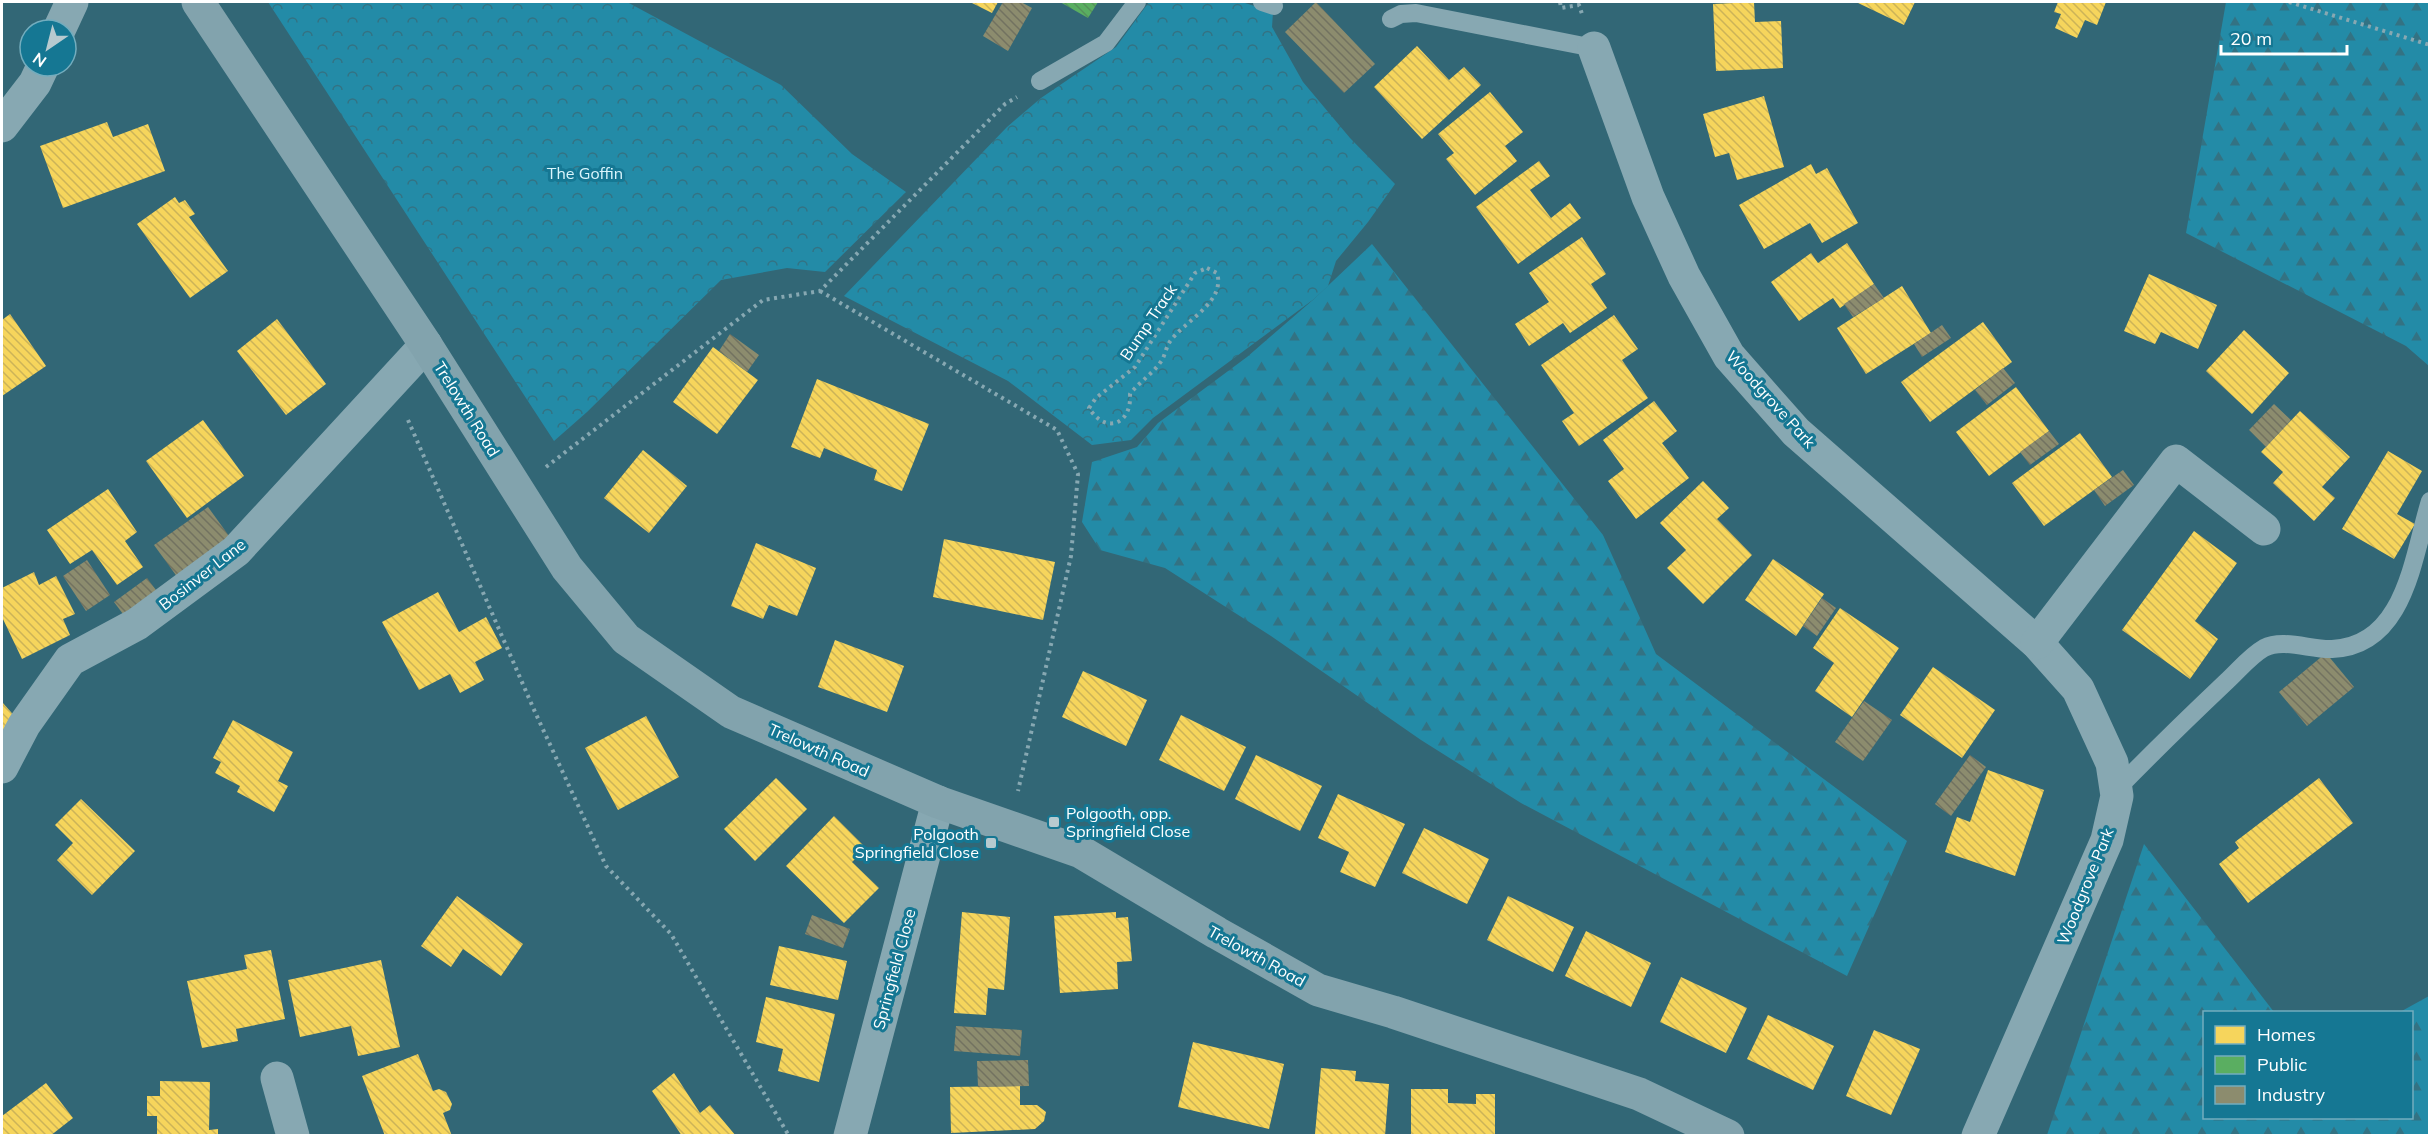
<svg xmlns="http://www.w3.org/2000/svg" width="2431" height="1137" font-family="Mulish,sans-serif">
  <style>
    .forest { fill: url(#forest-firs) }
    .park { fill: url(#park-crowns) }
    .homes { fill: url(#homes-back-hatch) }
    .public { fill: url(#public-back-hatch) }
    .industry { fill: url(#industry-back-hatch) }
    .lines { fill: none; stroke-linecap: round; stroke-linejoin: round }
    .path { stroke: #87a8b2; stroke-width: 4; stroke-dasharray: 3 4.5; stroke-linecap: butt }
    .lane { stroke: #87a8b2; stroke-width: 18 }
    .street { stroke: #87a8b2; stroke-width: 33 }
    .secondary { stroke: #82a3ad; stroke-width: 33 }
    .poi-dot { fill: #b7cacf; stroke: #157793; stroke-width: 2 }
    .labels { text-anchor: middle; stroke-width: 6; stroke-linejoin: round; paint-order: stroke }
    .park-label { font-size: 16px; fill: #dbf6fd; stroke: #157793 }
    .street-label { font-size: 16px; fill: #fff; stroke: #157793 }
    .poi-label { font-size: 16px; fill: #fff; stroke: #157793; text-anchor: start }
  </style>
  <defs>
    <pattern id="forest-firs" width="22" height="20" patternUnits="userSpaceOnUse" patternTransform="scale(1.5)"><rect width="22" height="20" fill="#238ba7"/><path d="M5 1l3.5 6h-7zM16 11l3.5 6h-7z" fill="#337283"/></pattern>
    <pattern id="park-crowns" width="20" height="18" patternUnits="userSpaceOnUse" patternTransform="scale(1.5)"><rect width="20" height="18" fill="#238ba7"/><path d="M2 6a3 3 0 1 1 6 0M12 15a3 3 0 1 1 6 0" fill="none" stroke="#337283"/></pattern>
    <pattern id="homes-back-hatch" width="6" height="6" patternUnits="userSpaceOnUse" patternTransform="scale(1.5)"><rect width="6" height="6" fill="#f6d55c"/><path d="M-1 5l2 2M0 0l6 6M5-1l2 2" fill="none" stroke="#ccb358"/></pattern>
    <pattern id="public-back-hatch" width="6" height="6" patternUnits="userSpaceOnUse" patternTransform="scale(1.5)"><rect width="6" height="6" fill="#5aae61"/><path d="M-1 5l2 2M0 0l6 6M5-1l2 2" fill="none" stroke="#56915b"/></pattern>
    <pattern id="industry-back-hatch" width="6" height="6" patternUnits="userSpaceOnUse" patternTransform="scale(1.5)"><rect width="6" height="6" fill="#8c8c6e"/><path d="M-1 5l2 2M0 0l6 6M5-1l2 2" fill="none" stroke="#727260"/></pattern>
  </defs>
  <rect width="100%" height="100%" fill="#326776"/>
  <g class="forest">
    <polygon points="2226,2 2429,2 2429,366 2406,346 2186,233"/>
    <polygon points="1372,244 1603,535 1656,654 1907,841 1847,976 1521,803 1421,740 1271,636 1165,568 1100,550 1082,522 1092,462 1137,447 1158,423 1247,357 1314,299"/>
    <polygon points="2144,844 2274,1012 2204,1012 2204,1118 2412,1118 2412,1012 2400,1012 2429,996 2429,1135 2047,1135"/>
  </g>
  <g class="park">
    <polygon points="268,2 627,2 781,85 852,154 906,192 825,272 787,268 721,280 587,412 554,441"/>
    <polygon points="1149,2 1242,2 1273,12 1272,27 1303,82 1350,138 1395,184 1368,222 1336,261 1328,286 1314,299 1153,418 1131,440 1092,445 1008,381 844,296 1007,127 1041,98 1116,47"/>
  </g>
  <g class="homes">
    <polygon points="970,2 998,2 992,13"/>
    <polygon points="1754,2 1755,22 1781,21 1783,68 1716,71 1713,4"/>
    <polygon points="1856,2 1915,2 1904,25"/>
    <polygon points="2058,2 2106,2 2097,25 2085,20 2077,38 2055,28 2061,14 2054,12"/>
    <polygon points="1417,46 1449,80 1464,67 1481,85 1422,139 1374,87"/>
    <polygon points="1490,92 1523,132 1505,146 1517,161 1475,195 1446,159 1454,153 1438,134"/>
    <polygon points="1764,96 1784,167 1737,180 1729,153 1715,157 1703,114"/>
    <polygon points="107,122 113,137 148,124 165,171 63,208 40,146"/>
    <polygon points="1539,161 1550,176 1530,190 1551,218 1570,203 1581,218 1518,264 1476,207"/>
    <polygon points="1811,164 1816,174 1827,168 1858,223 1822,243 1810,223 1764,249 1739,205"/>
    <polygon points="175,197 179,203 185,200 195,214 189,217 228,271 190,298 137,224"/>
    <polygon points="1582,237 1606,274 1591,284 1607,308 1570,333 1563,323 1529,346 1515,324 1549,302 1529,273"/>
    <polygon points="1847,243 1874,284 1840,308 1833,298 1799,321 1771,282 1811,253 1818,263"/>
    <polygon points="2149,274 2217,305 2198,349 2161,332 2155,344 2124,331"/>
    <polygon points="1902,286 1931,333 1866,374 1837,328"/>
    <polygon points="10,314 46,366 2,396 2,320"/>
    <polygon points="1614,315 1638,349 1622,360 1648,398 1579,446 1562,421 1574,413 1541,365"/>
    <polygon points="277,319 326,384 286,415 237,351"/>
    <polygon points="1983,322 2012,362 1930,422 1901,382"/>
    <polygon points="2244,330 2289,373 2252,414 2206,371"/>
    <polygon points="713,347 758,380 717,434 673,402"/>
    <polygon points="817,379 929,424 902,491 874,480 877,470 824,448 820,458 791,447"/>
    <polygon points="2016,387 2049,431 1989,476 1956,432"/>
    <polygon points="1654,401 1677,431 1662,443 1689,478 1636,519 1608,481 1624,469 1603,440"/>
    <polygon points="2300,411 2350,457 2322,487 2335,498 2314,521 2273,483 2283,472 2261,452"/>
    <polygon points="203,420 244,476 187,518 146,461"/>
    <polygon points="2080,433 2112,477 2044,526 2012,483"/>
    <polygon points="643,450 687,486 649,533 604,498"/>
    <polygon points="2388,451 2422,471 2397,514 2415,524 2394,559 2342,529"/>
    <polygon points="1703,481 1729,508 1717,519 1752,555 1703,604 1667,568 1686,550 1660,523"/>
    <polygon points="108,489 137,532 125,541 143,567 117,585 92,550 70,564 47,530"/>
    <polygon points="2194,531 2237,563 2195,621 2218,639 2190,679 2122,630"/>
    <polygon points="944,539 1055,562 1043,620 933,597"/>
    <polygon points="756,543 816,568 797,616 769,605 763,619 731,606"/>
    <polygon points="1773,559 1824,594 1796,636 1745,600"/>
    <polygon points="34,572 39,585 56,576 75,614 63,619 70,635 22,659 2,617 2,588"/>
    <polygon points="438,592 459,632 486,617 502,648 475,662 484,680 460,693 450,674 419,690 382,622"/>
    <polygon points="1840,608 1899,648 1852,717 1815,691 1834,663 1813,648"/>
    <polygon points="835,640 904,666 887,712 818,687"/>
    <polygon points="1933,667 1995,710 1962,758 1900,715"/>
    <polygon points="1083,671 1147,700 1126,746 1062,717"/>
    <polygon points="2,702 19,721 2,737"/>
    <polygon points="1181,715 1246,747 1224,791 1159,760"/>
    <polygon points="646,716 679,777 618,810 585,748"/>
    <polygon points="233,720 293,752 278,781 288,786 274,812 237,792 240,786 215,773 221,762 213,758"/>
    <polygon points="1256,755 1322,786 1300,831 1235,799"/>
    <polygon points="1988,770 2044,790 2015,876 1945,852 1957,817 1970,822"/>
    <polygon points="776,778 807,809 755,861 724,829"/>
    <polygon points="2319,778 2353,823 2248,903 2219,864 2239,848 2235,842"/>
    <polygon points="1338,794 1405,824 1375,887 1340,872 1349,852 1318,838"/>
    <polygon points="81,799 135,851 92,895 57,860 73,843 55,825"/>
    <polygon points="834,816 866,848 852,862 879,888 844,923 786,866"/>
    <polygon points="1424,828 1489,859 1467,904 1402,873"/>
    <polygon points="457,896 523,944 501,976 463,949 451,967 421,946"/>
    <polygon points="1508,896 1574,927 1553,972 1487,940"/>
    <polygon points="962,912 1010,917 1004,990 988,988 986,1015 954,1013"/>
    <polygon points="1116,912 1116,918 1128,917 1132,961 1117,962 1118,989 1060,993 1054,916"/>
    <polygon points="1586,931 1651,963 1631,1007 1565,976"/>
    <polygon points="779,946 847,961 838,1000 770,985"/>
    <polygon points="271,950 285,1019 236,1029 238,1041 202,1048 187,981 247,969 244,955"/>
    <polygon points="381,960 400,1047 358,1056 351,1026 300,1037 288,980"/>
    <polygon points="1681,977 1747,1008 1726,1053 1660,1022"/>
    <polygon points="766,997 835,1014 819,1082 778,1071 783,1049 756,1042"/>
    <polygon points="1768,1015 1834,1046 1813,1090 1747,1059"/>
    <polygon points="1874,1030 1920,1049 1891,1115 1846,1096"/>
    <polygon points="1193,1042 1284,1064 1269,1129 1178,1107"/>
    <polygon points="418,1054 433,1091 439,1089 446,1092 452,1104 450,1110 443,1113 452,1136 385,1136 362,1076"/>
    <polygon points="1321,1068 1356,1071 1355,1081 1389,1084 1385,1136 1315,1134"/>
    <polygon points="674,1073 700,1113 710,1105 736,1136 682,1136 652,1091"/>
    <polygon points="160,1081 210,1082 209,1130 218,1129 218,1136 157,1136 157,1116 147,1116 147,1096 160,1096"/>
    <polygon points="46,1083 73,1118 50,1136 2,1136 2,1116"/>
    <polygon points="1020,1086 1020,1105 1037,1105 1046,1112 1044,1121 1035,1129 951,1133 950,1087"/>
    <polygon points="1411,1089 1448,1089 1448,1103 1476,1104 1476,1094 1495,1094 1495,1136 1411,1136"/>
  </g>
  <polygon class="public" points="1060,2 1098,2 1088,18"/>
  <g class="industry">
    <polygon points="1003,2 1021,2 1032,8 1008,51 983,36"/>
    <polygon points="1316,2 1375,64 1344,93 1285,32"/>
    <polygon points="1874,284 1884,298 1853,317 1844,304"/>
    <polygon points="1942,325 1951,338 1922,357 1914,344"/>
    <polygon points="730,334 759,355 747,372 719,351"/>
    <polygon points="2003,368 2015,383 1987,405 1975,390"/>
    <polygon points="2274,404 2291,420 2266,447 2249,430"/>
    <polygon points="2049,431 2059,444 2030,465 2020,452"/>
    <polygon points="2123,470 2134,485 2105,506 2094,490"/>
    <polygon points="208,507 232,540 178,578 154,545"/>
    <polygon points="87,560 110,595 86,611 63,576"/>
    <polygon points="147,578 162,598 129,622 114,602"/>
    <polygon points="1822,598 1836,608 1817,636 1803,626"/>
    <polygon points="2326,653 2354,687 2307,726 2279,692"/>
    <polygon points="1864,701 1892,720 1863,761 1835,742"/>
    <polygon points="1970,755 1986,767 1951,816 1935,804"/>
    <polygon points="812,915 850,929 843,948 805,934"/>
    <polygon points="956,1026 1022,1030 1020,1056 954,1051"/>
    <polygon points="1028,1060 1029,1086 978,1087 977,1061"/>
  </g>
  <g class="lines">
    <g class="path">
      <polyline points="1560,2 1561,8 1579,5 1582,14"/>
      <polyline points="2289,2 2430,45"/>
      <path d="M1207,268l10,5c9,30 -34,48 -48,70 -3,5 -4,12 -7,17 -9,14 -22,21 -32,34 2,30 -24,41 -41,14l7,-10 39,-31 60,-94z"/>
      <polyline points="820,291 1057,430 1078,474 1071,556 1018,791"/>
      <polyline points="408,420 535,712 606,866 671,934 789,1136"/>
      <polyline points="546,467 763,300 820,291 1005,104 1017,97"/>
    </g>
    <g class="lane">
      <polyline points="1262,2 1274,6"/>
      <polyline points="1391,19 1401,14 1416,13 1594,48"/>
      <polyline points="1040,81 1106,43 1137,2"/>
      <path d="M2116,790c36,-37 73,-73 111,-109 12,-11 23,-25 37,-33 19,-10 47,2 68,1 74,-3 81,-94 98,-148"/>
    </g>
    <g class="street">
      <polyline points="59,30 72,2"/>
      <polyline points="1594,48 1648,197 1684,276 1729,356 1796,432 2037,643 2078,689 2112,763 2117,796 2107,840 1978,1136"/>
      <polyline points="2,126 35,83 43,66"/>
      <polyline points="2037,643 2176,461 2264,529"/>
      <polyline points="2,767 24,725 70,660 137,624 236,551 426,345"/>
      <polyline points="277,1078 293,1136"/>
      <polyline points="850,1136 938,802"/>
    </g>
    <polyline class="secondary" points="198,2 426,345 567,568 626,639 731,712 938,802 1081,852 1217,933 1318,990 1393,1012 1639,1094 1728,1136"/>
  </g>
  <g class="poi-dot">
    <rect x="1048" y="816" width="12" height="12" rx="3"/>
    <rect x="985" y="837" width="12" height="12" rx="3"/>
  </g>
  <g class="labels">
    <g class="park-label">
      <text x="585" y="179">The Goffin</text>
    </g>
    <g class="street-label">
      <text transform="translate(1148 322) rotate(-56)" y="6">Bump Track</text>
      <text transform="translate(1771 399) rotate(48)" y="6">Woodgrove Park</text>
      <text transform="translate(467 409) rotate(58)" y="6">Trelowth Road</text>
      <text transform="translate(202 574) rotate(-38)" y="6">Bosinver Lane</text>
      <text transform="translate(819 750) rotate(24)" y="6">Trelowth Road</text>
      <text transform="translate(2085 886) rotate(-68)" y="6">Woodgrove Park</text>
      <text transform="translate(1257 956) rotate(29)" y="6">Trelowth Road</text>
      <text transform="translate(894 969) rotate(-75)" y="6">Springfield Close</text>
    </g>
    <g class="poi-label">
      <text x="1066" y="819">Polgooth, opp.<tspan x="1066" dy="18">Springfield Close</tspan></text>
      <text x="979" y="840" text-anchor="end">Polgooth<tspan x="979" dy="18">Springfield Close</tspan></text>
    </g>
  </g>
  <rect width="2431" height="1137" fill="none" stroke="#ffffff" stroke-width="6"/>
  <rect x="2203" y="1011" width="210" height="108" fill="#157793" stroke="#73adbe" stroke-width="1.5"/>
  <rect x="2215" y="1026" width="30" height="18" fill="#f6d55c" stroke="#73adbe" stroke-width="1.5"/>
  <text x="2257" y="1041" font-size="18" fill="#ffffff">Homes</text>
  <rect x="2215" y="1056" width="30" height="18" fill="#5aae61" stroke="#73adbe" stroke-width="1.5"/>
  <text x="2257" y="1071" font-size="18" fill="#ffffff">Public</text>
  <rect x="2215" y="1086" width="30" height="18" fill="#8c8c6e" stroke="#73adbe" stroke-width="1.5"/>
  <text x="2257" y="1101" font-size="18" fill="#ffffff">Industry</text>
  <g transform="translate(48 48) rotate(215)"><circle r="28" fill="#157793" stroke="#73adbe" stroke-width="1.5"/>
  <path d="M0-4.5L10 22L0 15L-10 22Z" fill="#b7cacf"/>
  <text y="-9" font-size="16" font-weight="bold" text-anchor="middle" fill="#ffffff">N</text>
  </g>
  <path d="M2221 45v9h126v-9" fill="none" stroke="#ffffff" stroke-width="3"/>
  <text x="2230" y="45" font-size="18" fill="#ffffff" stroke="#157793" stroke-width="4.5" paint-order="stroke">20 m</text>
</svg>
